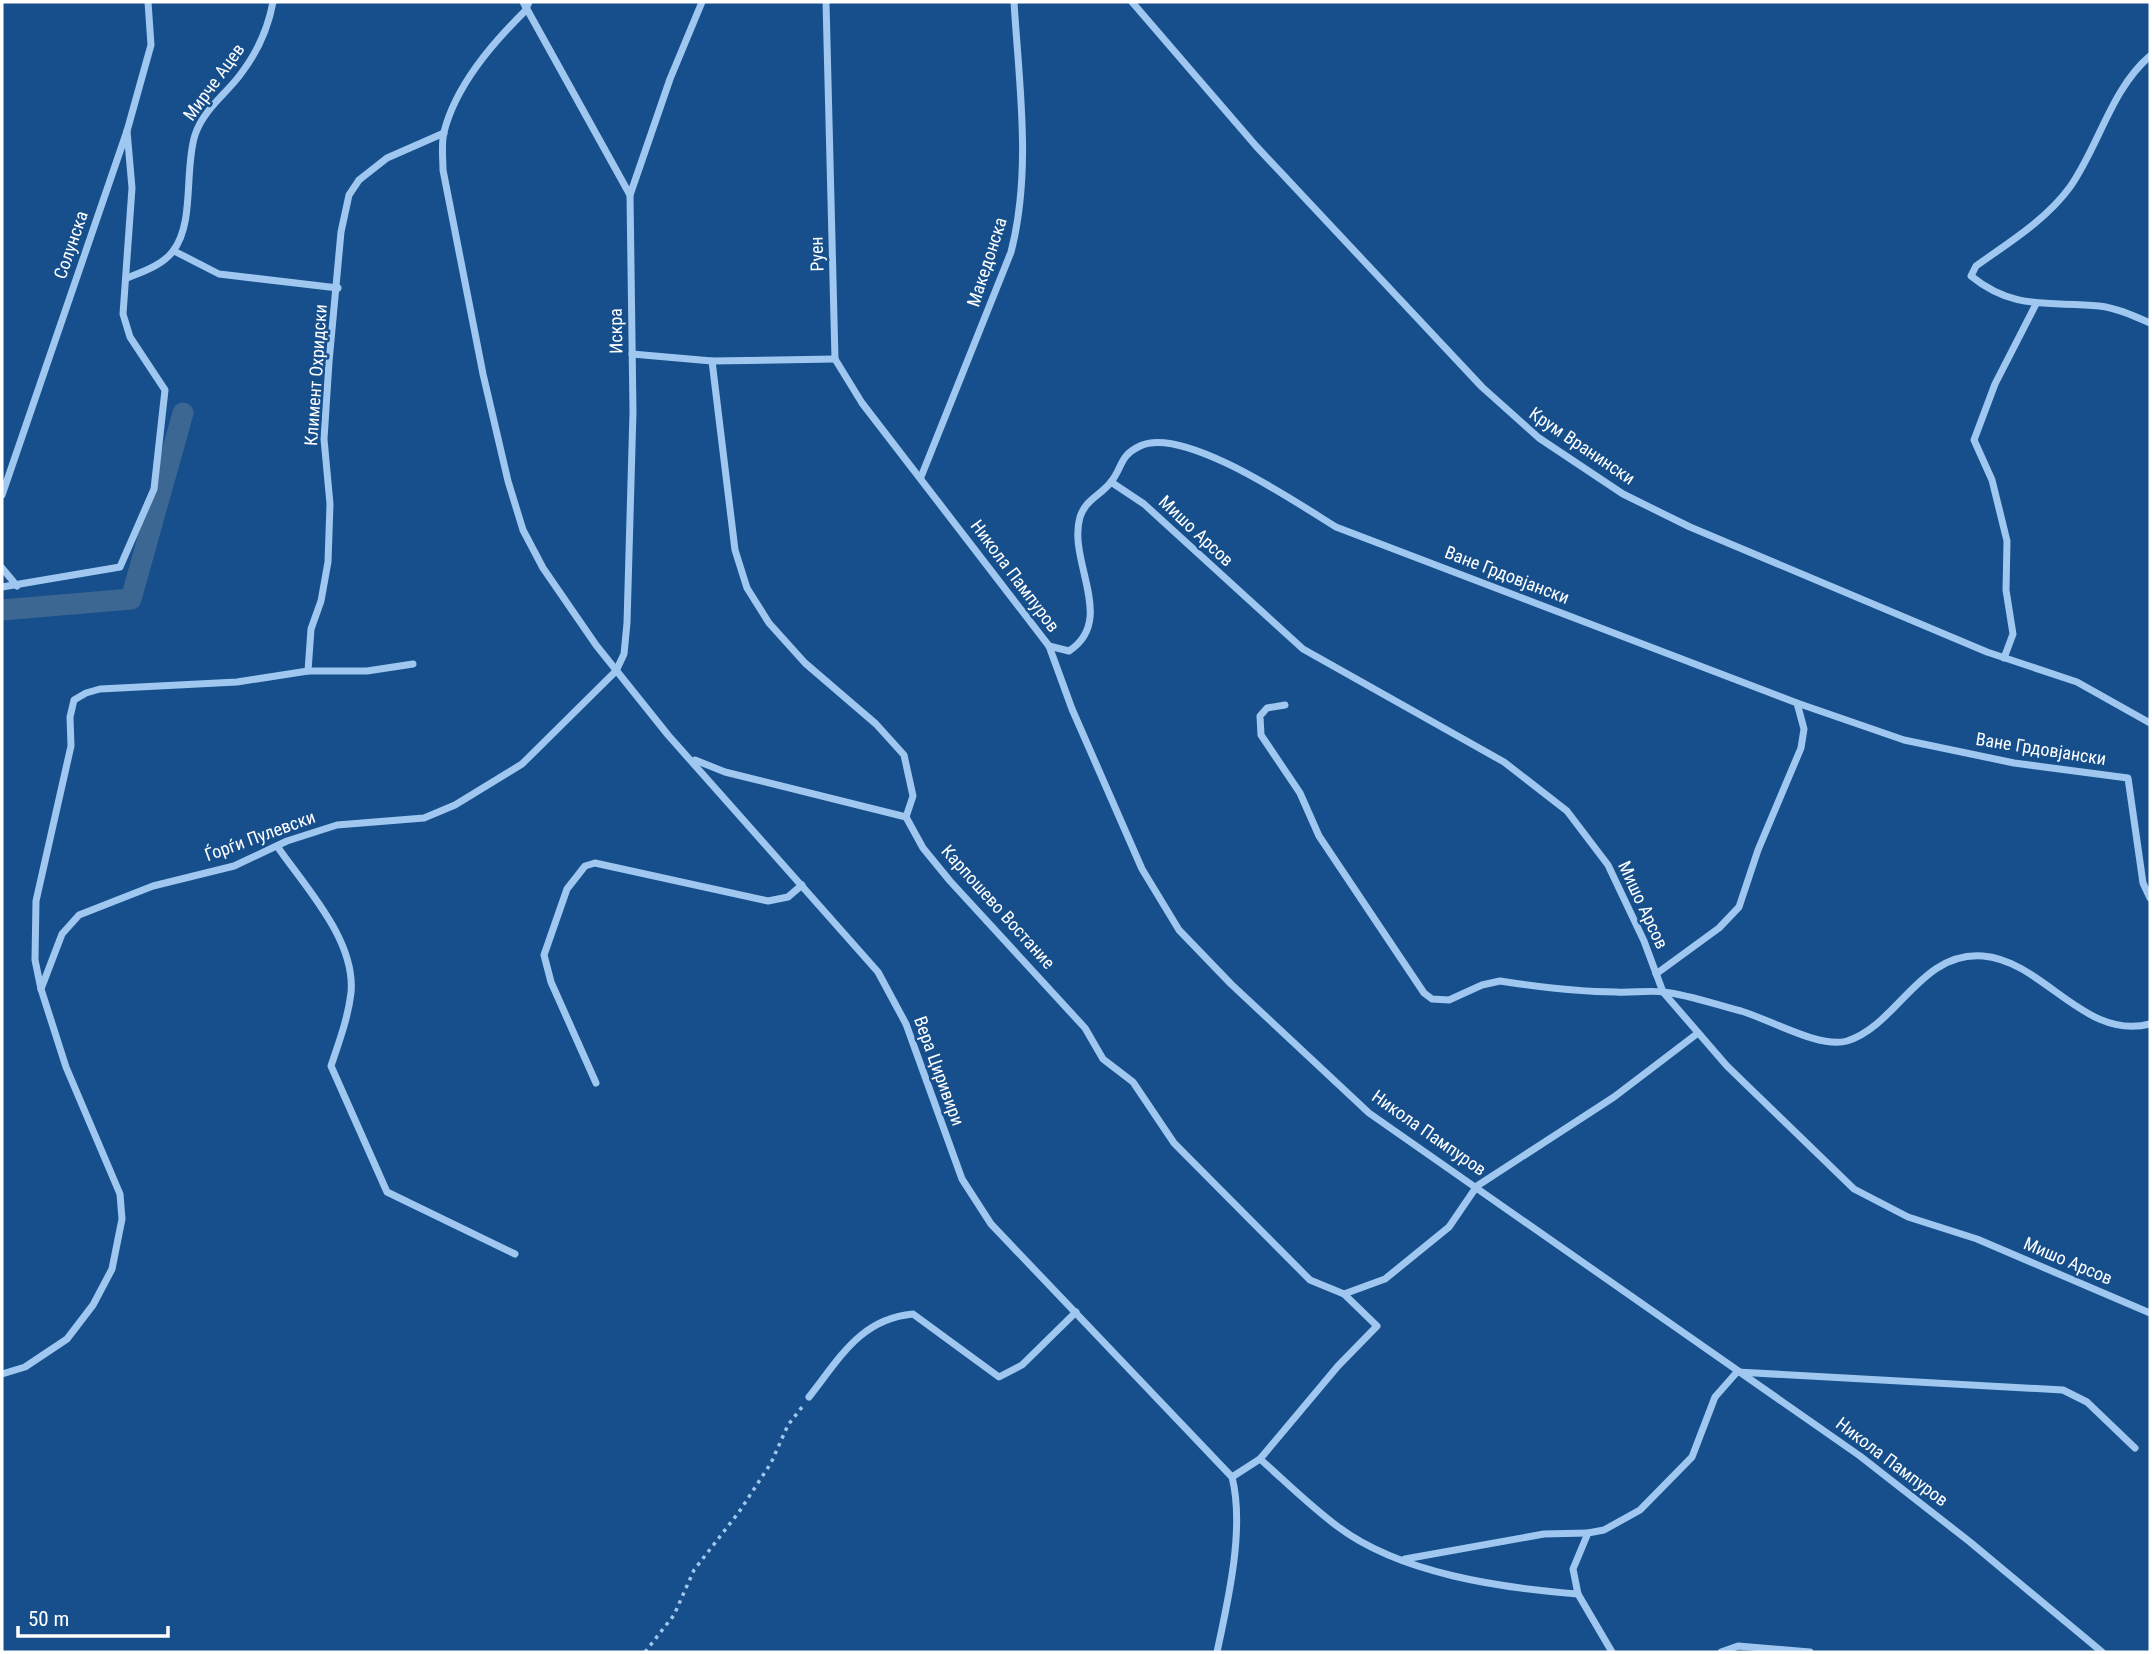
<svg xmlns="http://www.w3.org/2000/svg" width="2152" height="1654" font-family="'Roboto Condensed',sans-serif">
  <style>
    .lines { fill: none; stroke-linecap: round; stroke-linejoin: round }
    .canal { stroke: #3d6793; stroke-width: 21 }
    .path { stroke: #9fc7ef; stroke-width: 3.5; stroke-dasharray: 3.5 5; stroke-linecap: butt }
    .minor { stroke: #9fc7ef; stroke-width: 7 }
    .labels { text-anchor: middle; stroke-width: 5; stroke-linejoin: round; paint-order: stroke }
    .street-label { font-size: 18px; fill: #fff; stroke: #164f8b }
  </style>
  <rect width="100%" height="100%" fill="#164f8b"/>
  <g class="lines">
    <polyline class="canal" points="2,610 131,599 183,413"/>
    <polyline class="path" points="645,1652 674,1615 694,1570 739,1512 771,1463 788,1425 802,1407"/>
    <g class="minor">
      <polyline points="523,2 630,195"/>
      <path d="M529,2l-4,9c-33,33 -69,74 -81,121 -3,12 -1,26 -1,38l40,204 25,107 15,49 20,38 53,77 72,90 210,237 28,52 56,155 29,45 241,253c13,51 -4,124 -15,175"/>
      <polyline points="826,2 835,359 862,403 1049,646 1072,709 1142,869 1179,930 1231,984 1369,1113 1860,1456 1970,1542 2102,1652"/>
      <polyline points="1132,2 1256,146 1482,387 1539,438 1623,494 1690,527 1987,652 2077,682 2150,723"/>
      <path d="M2150,56c-39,33 -51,90 -80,131 -24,33 -62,56 -94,79l-5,10c43,35 78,25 128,30 18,2 35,10 51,17"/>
      <polyline points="174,251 219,274 338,288"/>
      <path d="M127,278c15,-6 36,-13 46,-27 22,-28 11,-82 22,-116 8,-25 30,-40 45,-60 17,-22 28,-46 33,-73"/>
      <polyline points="632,354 712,361 835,359"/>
      <polyline points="712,361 735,550 747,588 769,623 805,663 876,724 904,755 913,796 906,817 923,848 950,881 1085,1028 1103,1059 1133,1082 1174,1143 1310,1280 1344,1294 1377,1326 1338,1366 1260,1459 1232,1477"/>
      <path d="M921,477l90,-225c21,-81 8,-168 3,-250"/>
      <polyline points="1111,482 1144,504 1303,649 1504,762 1567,811 1608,865 1644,941 1663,992 1727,1066 1854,1189 1908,1217 1977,1239 2150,1313"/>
      <polyline points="2,495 127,131 151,45 148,2"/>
      <polyline points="2,568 17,586"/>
      <polyline points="2,587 120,567 154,489 165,390 130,337 123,314 132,188 127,131"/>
      <path d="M1049,646l20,5c48,-31 -2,-90 11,-134 6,-18 20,-21 31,-35 12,-15 8,-26 29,-36 43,-21 157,57 196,81l461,176 107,37 110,23 114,15 15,105 7,15"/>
      <polyline points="2004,658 2013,634 2006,590 2007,541 1992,480 1974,440 1995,384 2036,304"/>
      <polyline points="308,671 311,629 321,601 328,562 330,504 324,439 329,362 341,232 349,195 359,180 387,158 444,133"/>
      <path d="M1285,705l-18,3 -7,8 1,19 39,58 19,43 105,157 8,6 17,1 33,-15 18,-4c38,6 77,11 116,11 16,1 33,-2 48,0 25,3 53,13 77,19 28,8 79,38 106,30 51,-16 73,-90 136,-85 61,5 101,85 167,68"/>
      <polyline points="695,760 725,772 906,817"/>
      <path d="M277,846c28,41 79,94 74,147 -3,25 -12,49 -20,73l56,126 128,62"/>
      <polyline points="1656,974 1719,928 1739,907 1758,850 1801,748 1804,729 1797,703"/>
      <polyline points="41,989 62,934 79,915 153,886 234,866 287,841 337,825 424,818 455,805 522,764 616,671 624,654 627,623 633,412 630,195 670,79 702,2"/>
      <polyline points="596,1083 551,982 544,955 567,889 585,866 595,863 768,901 788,897 802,885"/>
      <polyline points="1344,1294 1385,1279 1449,1227 1477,1186 1614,1097 1698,1033"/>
      <polyline points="2,1374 25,1367 67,1339 93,1305 112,1269 122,1219 120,1194 66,1067 41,989 35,960 36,901 71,746 70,717 74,700 86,693 100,689 237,682 308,671 367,671 413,664"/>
      <path d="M809,1397c31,-39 51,-78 104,-83l86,63 23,-12 54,-53"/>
      <path d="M1260,1459c26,23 50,47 77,67 63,48 165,62 241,68"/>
      <polyline points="1405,1559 1544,1534 1588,1533"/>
      <polyline points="1612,1652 1578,1594 1573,1569 1588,1533 1604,1530 1640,1510 1692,1457 1715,1397 1737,1372 2063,1390 2087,1402 2135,1448"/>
      <polyline points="1721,1652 1738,1646 1810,1652"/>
    </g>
  </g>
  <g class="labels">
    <g class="street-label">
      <text transform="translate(214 82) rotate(-54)" y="6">Мирче Ацев</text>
      <text transform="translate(71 245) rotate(-71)" y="6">Солунска</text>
      <text transform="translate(817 254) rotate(-92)" y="6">Руен</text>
      <text transform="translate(987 262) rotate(-72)" y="6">Македонска</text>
      <text transform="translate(616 331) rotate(-91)" y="6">Искра</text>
      <text transform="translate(316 375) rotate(-86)" y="6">Климент Охридски</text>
      <text transform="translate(1582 446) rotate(34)" y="6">Крум Вранински</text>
      <text transform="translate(1196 531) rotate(43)" y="6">Мишо Арсов</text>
      <text transform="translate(1507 575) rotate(21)" y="6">Ване Грдовјански</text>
      <text transform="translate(1015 576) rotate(53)" y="6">Никола Пампуров</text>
      <text transform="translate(2041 749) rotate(9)" y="6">Ване Грдовјански</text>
      <text transform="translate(260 836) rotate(-20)" y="6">Ѓорѓи Пулевски</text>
      <text transform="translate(1643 905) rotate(65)" y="6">Мишо Арсов</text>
      <text transform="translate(998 907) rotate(48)" y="6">Карпошево Востание</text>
      <text transform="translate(939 1071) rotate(70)" y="6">Вера Циривири</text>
      <text transform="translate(1429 1133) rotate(35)" y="6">Никола Пампуров</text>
      <text transform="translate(2068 1261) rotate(23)" y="6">Мишо Арсов</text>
      <text transform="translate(1892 1462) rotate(37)" y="6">Никола Пампуров</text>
    </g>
  </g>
  <rect width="2152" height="1654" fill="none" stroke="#ffffff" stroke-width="7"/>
  <path d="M18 1626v10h150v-10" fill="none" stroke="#ffffff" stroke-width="3.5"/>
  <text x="28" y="1626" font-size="21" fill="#ffffff" stroke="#164f8b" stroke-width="5" paint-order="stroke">50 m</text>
</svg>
